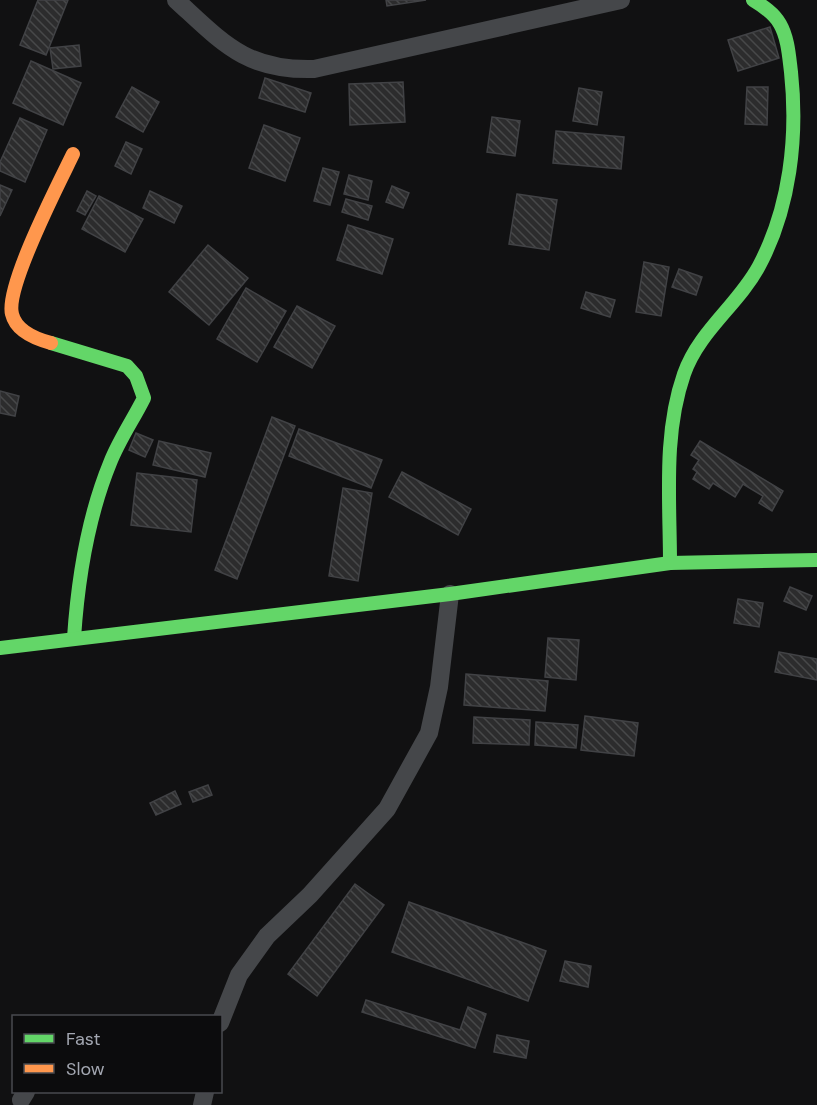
<svg xmlns="http://www.w3.org/2000/svg" width="817" height="1105" font-family="'DM Sans',sans-serif">
  <style>
    .building { fill: url(#building-back-hatch); stroke: #414245; stroke-width: 1.5 }
    .lines { fill: none; stroke-linecap: round; stroke-linejoin: round }
    .street { stroke: #45474a; stroke-width: 18 }
    .fast { stroke: #63d668; stroke-width: 14 }
    .slow { stroke: #ff974d; stroke-width: 14 }
  </style>
  <defs>
    <pattern id="building-back-hatch" width="6" height="6" patternUnits="userSpaceOnUse" patternTransform="scale(1.5)"><rect width="6" height="6" fill="#2c2c2d"/><path d="M-1 5l2 2M0 0l6 6M5-1l2 2" fill="none" stroke="#474849"/></pattern>
  </defs>
  <rect width="100%" height="100%" fill="#111112"/>
  <g class="building">
    <polygon points="38,0 68,0 46,55 20,45"/>
    <polygon points="386,0 426,0 387,6"/>
    <polygon points="770,27 779,58 738,71 728,40"/>
    <polygon points="79,45 81,66 53,69 50,48"/>
    <polygon points="31,61 81,83 63,125 13,103"/>
    <polygon points="265,78 311,93 305,112 259,98"/>
    <polygon points="403,82 405,122 350,125 349,84"/>
    <polygon points="132,87 159,102 143,132 116,117"/>
    <polygon points="747,87 768,87 767,125 745,124"/>
    <polygon points="579,88 602,92 597,125 573,121"/>
    <polygon points="492,117 520,121 515,156 487,152"/>
    <polygon points="20,118 47,130 25,182 0,171 0,162"/>
    <polygon points="264,125 300,138 285,181 249,168"/>
    <polygon points="556,131 624,137 621,169 553,163"/>
    <polygon points="126,142 142,149 131,174 115,166"/>
    <polygon points="323,168 339,172 330,205 314,201"/>
    <polygon points="349,175 372,181 368,200 344,194"/>
    <polygon points="0,185 12,190 0,216"/>
    <polygon points="392,186 409,193 403,208 386,202"/>
    <polygon points="87,191 96,196 85,215 77,211"/>
    <polygon points="150,191 182,206 174,223 143,208"/>
    <polygon points="517,194 557,200 549,250 509,244"/>
    <polygon points="99,196 143,219 125,252 82,229"/>
    <polygon points="346,199 372,206 368,220 342,212"/>
    <polygon points="348,225 393,239 382,274 337,260"/>
    <polygon points="208,245 248,278 209,325 169,292"/>
    <polygon points="644,262 669,267 661,316 636,312"/>
    <polygon points="679,269 702,277 696,295 672,287"/>
    <polygon points="246,288 286,311 257,362 217,339"/>
    <polygon points="586,292 615,300 610,317 581,308"/>
    <polygon points="297,306 335,326 312,368 274,347"/>
    <polygon points="0,391 19,396 15,416 0,413"/>
    <polygon points="272,417 295,426 237,579 215,570"/>
    <polygon points="299,429 382,460 371,488 289,456"/>
    <polygon points="136,433 153,440 145,457 129,450"/>
    <polygon points="159,441 211,453 205,477 153,465"/>
    <polygon points="700,441 783,491 772,511 759,503 763,496 743,484 735,497 713,483 709,489 693,479 697,472 693,469 699,460 691,455"/>
    <polygon points="402,472 471,509 458,535 389,497"/>
    <polygon points="137,473 197,480 191,532 131,525"/>
    <polygon points="343,488 372,493 358,581 329,576"/>
    <polygon points="790,587 812,596 806,610 784,601"/>
    <polygon points="738,599 763,603 759,627 734,623"/>
    <polygon points="548,638 579,640 576,680 545,677"/>
    <polygon points="779,652 817,659 817,680 775,672"/>
    <polygon points="466,674 548,681 545,711 464,705"/>
    <polygon points="585,716 638,723 634,756 581,750"/>
    <polygon points="474,717 530,720 529,745 473,743"/>
    <polygon points="536,722 578,725 576,748 535,745"/>
    <polygon points="208,785 212,795 193,802 189,792"/>
    <polygon points="175,791 181,804 156,815 150,803"/>
    <polygon points="355,884 384,905 317,996 288,974"/>
    <polygon points="409,902 546,951 528,1001 392,952"/>
    <polygon points="565,961 591,966 588,987 560,981"/>
    <polygon points="366,1000 460,1030 468,1007 486,1014 475,1048 362,1012"/>
    <polygon points="497,1035 529,1041 526,1058 494,1052"/>
  </g>
  <g class="lines">
    <g class="street">
      <path d="M176,0c47,43 70,71 138,69l307,-69"/>
      <polyline points="220,1023 239,975 267,936 310,895 387,809 429,733 439,687 450,594"/>
      <polyline points="21,1100 26,1092"/>
      <polyline points="202,1105 205,1092"/>
    </g>
    <g class="fast">
      <path d="M51,343l76,23 9,10 8,22c-11,22 -25,42 -34,65 -23,56 -32,115 -36,175"/>
      <path d="M670,563c0,-62 -7,-129 14,-189 15,-43 54,-69 75,-108 31,-58 39,-129 32,-194 -2,-16 -3,-34 -11,-48 -6,-11 -17,-18 -27,-24"/>
      <polyline points="0,648 450,594 670,563 817,560"/>
    </g>
    <path class="slow" d="M51,343c-15,-4 -35,-12 -39,-29 -7,-27 47,-131 61,-160"/>
  </g>
  <rect x="12" y="1015" width="210" height="78" fill="#0c0c0d" stroke="#484a4f" stroke-width="1.5"/>
  <rect x="24" y="1034" width="30" height="9" fill="#63d668" stroke="#484a4f" stroke-width="1.5"/>
  <text x="66" y="1045" font-size="18" fill="#a3a7b1">Fast</text>
  <rect x="24" y="1064" width="30" height="9" fill="#ff974d" stroke="#484a4f" stroke-width="1.5"/>
  <text x="66" y="1075" font-size="18" fill="#a3a7b1">Slow</text>
</svg>
